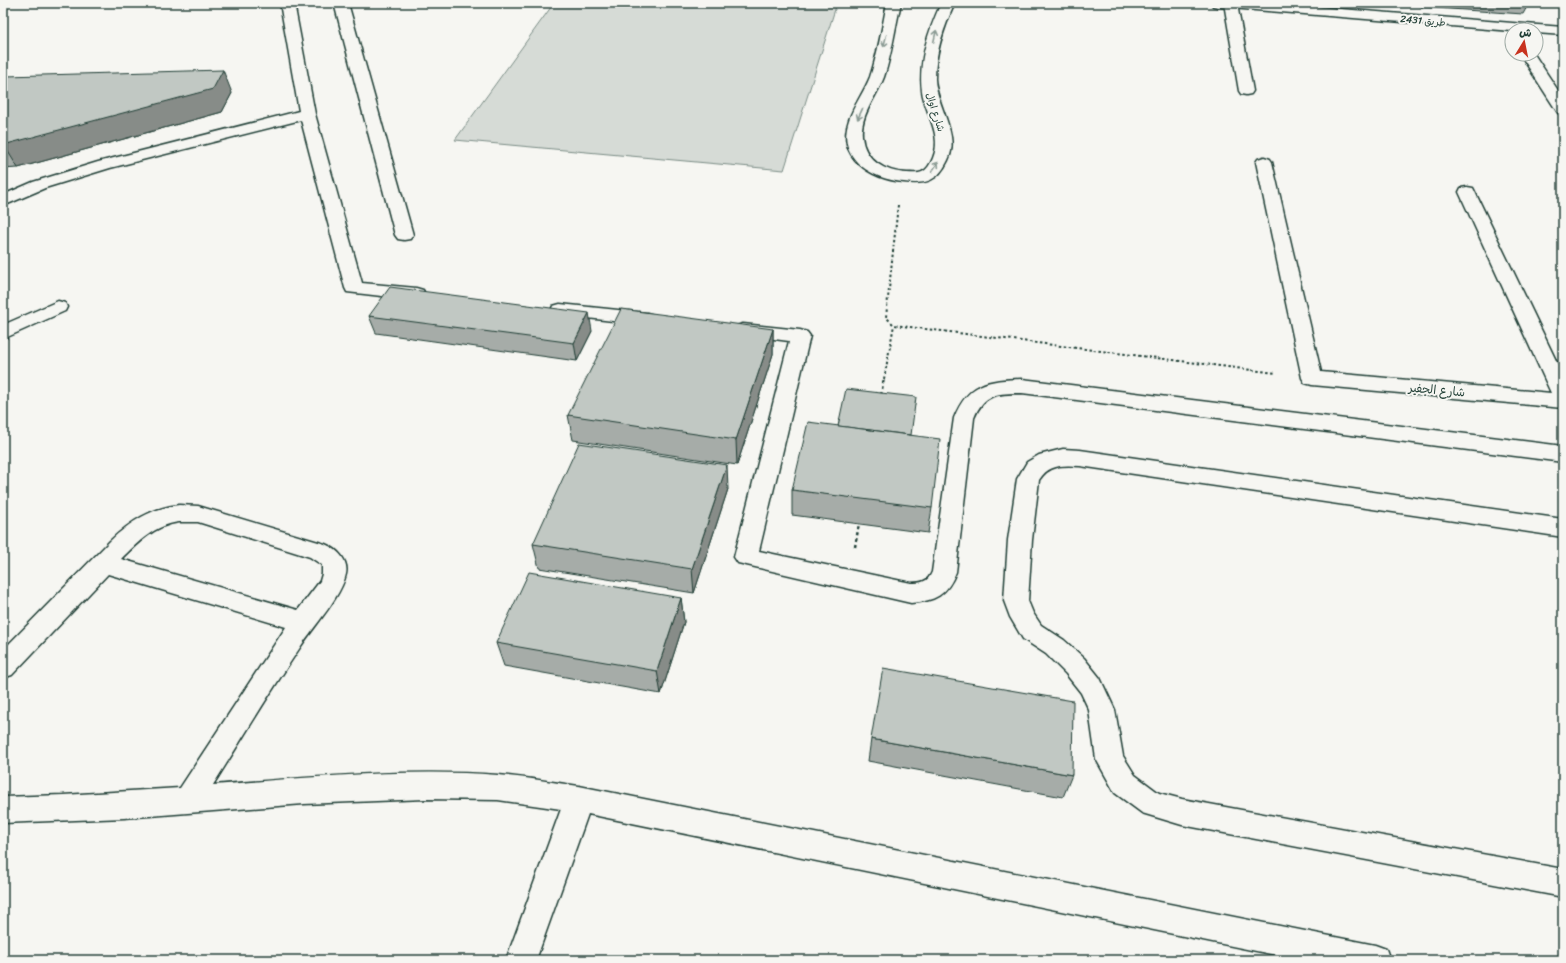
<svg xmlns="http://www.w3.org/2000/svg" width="1566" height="963" font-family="Sriracha,'Playpen Sans Arabic',sans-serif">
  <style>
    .green { fill: #d6dbd6; stroke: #7a8c85 }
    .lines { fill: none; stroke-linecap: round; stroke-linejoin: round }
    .lane-casing { stroke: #1f3d34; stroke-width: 3 }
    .street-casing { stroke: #1f3d34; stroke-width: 3 }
    .secondary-casing { stroke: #1f3d34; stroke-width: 3 }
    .path-far1 { stroke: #1f3d34; stroke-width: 2; stroke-dasharray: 2.5 2.5; stroke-linecap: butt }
    .path { stroke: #1f3d34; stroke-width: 2.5; stroke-dasharray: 3 3; stroke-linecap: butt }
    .lane { fill: #f6f6f2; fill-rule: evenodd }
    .street { fill: #f6f6f2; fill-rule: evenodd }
    .secondary { fill: #f6f6f2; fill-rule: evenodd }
    .wall { fill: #a6aca8; stroke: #1f3d34 }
    .shaded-wall { fill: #878c88; stroke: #1f3d34 }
    .building { fill: #c1c8c3; stroke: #1f3d34 }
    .oneway { stroke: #8a9a93 }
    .labels { text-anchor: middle; stroke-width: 4; stroke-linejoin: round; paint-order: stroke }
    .far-street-label { font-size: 10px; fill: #1f3d34; stroke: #f6f6f2 }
    .street-label { font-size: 12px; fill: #1f3d34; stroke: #f6f6f2 }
  </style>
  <rect width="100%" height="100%" fill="#f6f6f2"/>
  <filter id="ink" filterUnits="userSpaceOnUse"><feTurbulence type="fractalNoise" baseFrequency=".025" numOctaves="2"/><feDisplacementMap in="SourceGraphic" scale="8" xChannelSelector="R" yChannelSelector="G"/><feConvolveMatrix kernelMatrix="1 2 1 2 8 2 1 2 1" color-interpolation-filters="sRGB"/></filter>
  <g filter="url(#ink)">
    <polygon class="green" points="554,3 837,3 784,170 455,140"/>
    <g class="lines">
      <g class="lane-casing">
        <g id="lane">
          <polygon points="280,3 294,3 315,114 362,283 416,288 423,290 425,294 423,298 416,300 347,292 345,288 301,120 110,168 45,188 3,206 3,195 33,182 98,162 299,111"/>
          <polygon points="334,3 348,3 413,235 410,239 404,240 398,239 395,235"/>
          <polygon points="1224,3 1237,4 1253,91 1251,94 1246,95 1241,94 1239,91"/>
          <polygon points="58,301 65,303 67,307 65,311 3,339 3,325"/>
          <polygon points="560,304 647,313 654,315 656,319 654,323 647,325 553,314 551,310 553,306"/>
          <path d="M743,324l57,6 7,2 3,4 -51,215 152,32c10,0 17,-1 21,-11l22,-154c14,-35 33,-38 68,-39l541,67v16l-541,-69c-24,0 -38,0 -48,25l-18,154c-9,23 -21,29 -45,31l-173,-40 -4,-6 55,-216 -53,-7 -3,-4 3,-4z"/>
          <path d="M1063,449l17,1 483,69v18l-483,-71c-17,-1 -31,-2 -41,14l-7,60 -4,61 5,12 8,12 23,15 20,18 16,20 15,32 8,46 12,19 24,18 23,6 381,70v28l-381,-72 -40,-12 -27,-20 -19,-34 -7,-49 -8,-17 -15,-19 -20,-20 -23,-15 -13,-22 -6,-16 4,-61 9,-61 10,-17 12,-7z"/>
          <path d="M179,505l19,1 127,38c12,5 24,16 21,30 -5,23 -32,52 -45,72 -31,46 -59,93 -88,139 92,-7 193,-17 285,-10 27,2 54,7 81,11l796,159 11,4 4,11h-90l-712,-146 -52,146h-30l55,-151 -63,-9 -73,-1 -121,5 -180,14 -121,5v-26l60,-2 117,-7 106,-161 -178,-53 -96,101 -9,3v-28l107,-109c20,-19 41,-33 69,-36zM179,522h19l112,35 12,8v9l-2,7 -22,29 -177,-51c17,-17 34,-34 58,-37z"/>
        </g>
      </g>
      <g class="street-casing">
        <g id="street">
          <polygon points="1211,3 1267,3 1563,27 1563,35 1536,33 1536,30 1512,31 1218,7 1213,6"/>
          <polygon points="1520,54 1534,54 1563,98 1563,115 1558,113"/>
          <polygon points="1264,157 1270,159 1272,162 1321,372 1551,393 1459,192 1461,188 1467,187 1473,188 1475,192 1563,375 1563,408 1312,385 1305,383 1302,378 1256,162 1258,159"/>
        </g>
      </g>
      <g class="secondary-casing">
        <path id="secondary" d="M887,3h14c-6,25 -9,50 -17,74 -7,19 -24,38 -22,59 2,24 23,36 45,37 5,0 11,1 15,-1 5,-2 9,-9 11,-14 10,-23 -8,-45 -11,-67 -4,-31 7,-61 19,-88h14c-11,24 -20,49 -20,76 1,26 26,57 13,81 -10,21 -22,25 -44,22 -33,-3 -68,-24 -55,-62 5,-15 15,-28 21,-43 8,-24 12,-49 17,-74z"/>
      </g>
      <g class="path-far1">
        <polyline points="898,205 886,317 894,325 1276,373"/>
        <polyline points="884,379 894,325"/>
      </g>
      <g class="path">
        <polyline points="881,395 884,378"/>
        <polyline points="855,547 859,524"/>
      </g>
      <use href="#lane" class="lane"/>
      <use href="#street" class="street"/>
      <use href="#secondary" class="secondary"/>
    </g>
    <g class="wall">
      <polygon points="1372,3 1408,3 1407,6"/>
      <polygon points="1419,3 1529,3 1523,14 1421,7"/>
      <polygon points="3,79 232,93 222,112 18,168 3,169"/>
      <polygon points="369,316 592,331 577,361 376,333"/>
      <polygon points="773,329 773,354 737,465 573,440 568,415"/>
      <polygon points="911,435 932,508 928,533 792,515 792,490"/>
      <polygon points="728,489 694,593 539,568 533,544"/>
      <polygon points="681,598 684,622 661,694 504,666 496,643"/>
      <polygon points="871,739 1072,775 1063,797 868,761"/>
    </g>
    <g class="shaded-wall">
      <polygon points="223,70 232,93 222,112 18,168 4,145"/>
      <polygon points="589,313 592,331 577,361 574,343"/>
      <polygon points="773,329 773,354 737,465 736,440"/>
      <polygon points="727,465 728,489 694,593 692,569"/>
      <polygon points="681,598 684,622 661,694 657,671"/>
    </g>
    <g class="building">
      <polygon points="223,70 213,89 3,145 3,79 6,76"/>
      <polygon points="390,287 589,313 574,343 369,316"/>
      <polygon points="621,309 773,329 736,440 568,415"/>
      <polygon points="846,389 916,397 911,435 838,426"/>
      <polygon points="808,422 940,439 932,508 792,490"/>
      <polygon points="579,443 727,465 692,569 533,544"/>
      <polygon points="529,572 681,598 657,671 496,643"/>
      <polygon points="883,668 1073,701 1072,775 871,739"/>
    </g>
    <defs><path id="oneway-shaft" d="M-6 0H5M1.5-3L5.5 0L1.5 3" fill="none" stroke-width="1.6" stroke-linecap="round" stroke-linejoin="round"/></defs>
    <g class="oneway">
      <use href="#oneway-shaft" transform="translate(935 36) rotate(-77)"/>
      <use href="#oneway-shaft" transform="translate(885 41) rotate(104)"/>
      <use href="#oneway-shaft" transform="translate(860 114) rotate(115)"/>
      <use href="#oneway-shaft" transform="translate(935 167) rotate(-56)"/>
    </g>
  </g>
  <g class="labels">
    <g class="far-street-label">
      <text transform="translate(1423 20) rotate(5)" y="4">طريق 2431</text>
      <text transform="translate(936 112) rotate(72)" y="4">شارع اوال</text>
    </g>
    <g class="street-label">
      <text transform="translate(1437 390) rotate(5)" y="4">شارع الجفير</text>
    </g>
  </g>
  <rect width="1566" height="963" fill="none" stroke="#f6f6f2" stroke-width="16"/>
  <rect x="8" y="8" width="1550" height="947" fill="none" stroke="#1f3d34" stroke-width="1.5" filter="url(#ink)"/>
  <g transform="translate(1524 42) rotate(10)"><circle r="19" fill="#f6f6f2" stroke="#a0aca6"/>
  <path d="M0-3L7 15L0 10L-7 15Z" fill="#c8321e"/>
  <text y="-6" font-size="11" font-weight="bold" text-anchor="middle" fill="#1f3d34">ش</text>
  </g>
</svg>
